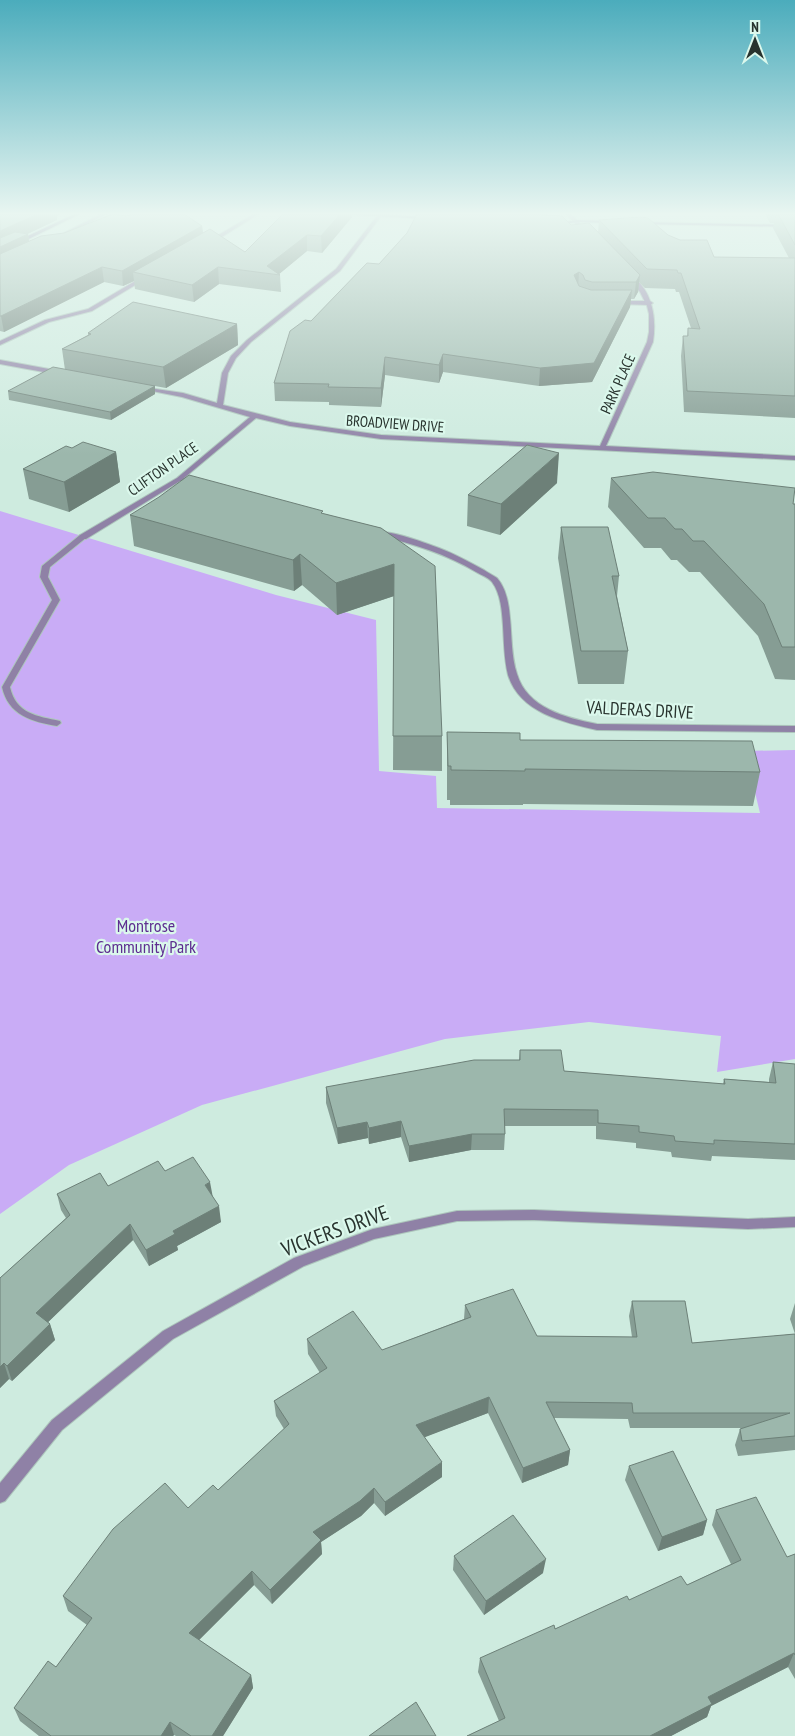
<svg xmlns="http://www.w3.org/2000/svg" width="795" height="1736" font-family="'PT Sans Narrow',sans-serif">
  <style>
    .green { fill: #c9acf6 }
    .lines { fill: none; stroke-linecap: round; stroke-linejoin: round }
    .service-casing { stroke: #adc6bc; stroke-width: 2 }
    .minor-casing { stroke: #adc6bc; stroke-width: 2 }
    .tertiary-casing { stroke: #adc6bc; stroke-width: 2 }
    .secondary-casing { stroke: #adc6bc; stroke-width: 2 }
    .service { fill: #8f81a6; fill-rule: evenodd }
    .minor { fill: #8f81a6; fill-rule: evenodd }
    .tertiary { fill: #8f81a6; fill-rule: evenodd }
    .secondary { fill: #685287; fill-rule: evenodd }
    .wall { fill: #869d94 }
    .shaded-wall { fill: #6d8078 }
    .building { fill: #9cb7ac; stroke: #6d8078 }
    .labels { text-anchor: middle; stroke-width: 4.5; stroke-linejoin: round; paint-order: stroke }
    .far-street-label { font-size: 15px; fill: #28332e; stroke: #dbf8ec }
    .street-label { font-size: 18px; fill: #28332e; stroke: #dbf8ec }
    .park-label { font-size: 18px; fill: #5d2d90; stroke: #dbf8ec }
    .near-street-label { font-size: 21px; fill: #28332e; stroke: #dbf8ec }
  </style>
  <rect width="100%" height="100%" fill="#ceebdf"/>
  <polygon class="green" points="0,511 276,595 376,620 379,771 436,776 437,808 760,813 745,751 795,750 795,1059 717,1072 721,1036 589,1022 445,1039 202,1105 69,1165 0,1214"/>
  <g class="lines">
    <g class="service-casing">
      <g id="service">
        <polygon points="257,212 262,212 212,243 207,242"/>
        <polygon points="142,277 147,278 92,311 49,322 0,345 0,341 45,320 88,309"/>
        <polygon points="617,301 650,301 653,303 650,305 615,304 614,303"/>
        <path d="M80,535h3l4,2 -37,30 -2,10 12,23 -50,87c6,27 27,29 50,34l1,2 -4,3c-25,-4 -49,-11 -55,-39l50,-87 -12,-23 2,-11z"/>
      </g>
    </g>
    <g class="minor-casing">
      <g id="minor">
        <path d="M380,212h4l-44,59 -89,71 -15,16 -8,15 -5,32 67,17 91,13 219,11 47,-104 2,-10v-18l-2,-8 -7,-14 -14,-16 3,-2c23,14 28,43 24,68l-47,104 189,10v4l-414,-21 -91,-13 -34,-8 -72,60 13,4v2l-17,-3 -94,58h-6v-4l97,-57 73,-61 -68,-20 -40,-8v-2l41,6 34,10 5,-30 9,-17 16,-16 89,-71z"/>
        <polygon points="564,212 569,212 589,232 589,234 585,234"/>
        <polygon points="0,360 60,371 63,373 60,375 0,364"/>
        <path d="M380,532c13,-1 46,11 59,16 16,6 30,14 45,22 4,3 9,5 13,8 9,10 12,26 13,40 2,18 1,38 7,56 10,34 49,44 80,50l198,2v6l-198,-2c-34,-8 -77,-17 -89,-55 -4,-16 -4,-33 -5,-49 -1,-14 -2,-32 -11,-44 -4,-5 -11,-7 -16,-10 -30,-18 -62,-28 -96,-36z"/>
        <polygon points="534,1210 748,1219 795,1217 795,1227 748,1229 534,1220 457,1221 374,1239 304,1266 173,1339 62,1430 5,1501 0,1503 0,1483 52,1420 163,1331 294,1258 373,1229 457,1211"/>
      </g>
    </g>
    <g class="tertiary-casing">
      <polygon id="tertiary" points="105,212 110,212 68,234 64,233"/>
    </g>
    <g class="secondary-casing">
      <g id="secondary">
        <polygon points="79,212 84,212 0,253 0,249"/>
        <polygon points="337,212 427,217 429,218 427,219 339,214"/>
        <polygon points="514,213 558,217 560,218 558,219 516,215"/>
        <polygon points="577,220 612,221 614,222 612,223 577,222 556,225 554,224"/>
        <polygon points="639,222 795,225 795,227 641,224"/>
      </g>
    </g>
    <use href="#service" class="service"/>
    <use href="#minor" class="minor"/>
    <use href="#tertiary" class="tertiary"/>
    <use href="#secondary" class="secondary"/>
  </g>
  <g class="wall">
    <polygon points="0,212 57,216 57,220 28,234 29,241 202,226 203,233 245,252 285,212 357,212 352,212 352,217 322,253 307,251 279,274 280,275 281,292 219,284 194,302 135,289 134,281 123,286 104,282 4,332 0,331"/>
    <polygon points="418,212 514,212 514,214 571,225 598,233 599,220 668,235 714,257 789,258 773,228 774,223 770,223 764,212 795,212 795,418 684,412 681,356 683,336 687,336 688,328 691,328 679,292 676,292 675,289 645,288 639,282 638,292 634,299 631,299 630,307 592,382 539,386 443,372 439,383 385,375 381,407 329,405 329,402 275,401 274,383 311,321 379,264 407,233"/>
    <polygon points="237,324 238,345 166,388 155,386 155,394 111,420 9,400 8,391 65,370 62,349 88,335 88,333"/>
    <polygon points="72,448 116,452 120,482 69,512 29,499 23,469"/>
    <polygon points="611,478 795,504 795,680 775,679 758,636 700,572 689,572 677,560 671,560 661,548 644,548 608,507"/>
    <polygon points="557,483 500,535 467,526 468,495"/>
    <polygon points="323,514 381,528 442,736 442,771 393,770 394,596 337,615 302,585 294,591 134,546 130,515"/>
    <polygon points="561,527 619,576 617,596 628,651 624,684 578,684 558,558"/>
    <polygon points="447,732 520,740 760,772 753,806 523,804 523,805 450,805 450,800 447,800"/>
    <polygon points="520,1050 564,1071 723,1084 724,1079 769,1082 769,1079 773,1062 795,1064 795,1160 712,1156 711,1161 672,1157 671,1152 636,1148 636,1143 596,1139 596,1126 505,1126 505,1134 504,1150 471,1150 409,1162 401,1137 369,1144 368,1138 338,1144 326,1103 326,1087 519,1060"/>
    <polygon points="165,1171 212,1197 221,1222 177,1246 178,1250 149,1266 133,1240 48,1322 50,1324 55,1340 12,1381 9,1379 0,1388 0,1278 66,1218 61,1210 57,1194 108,1186"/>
    <polygon points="632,1301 692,1343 795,1334 795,1450 738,1456 735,1445 740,1429 743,1428 630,1428 628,1419 554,1418 570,1450 568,1465 522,1483 488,1413 424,1437 442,1477 385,1516 374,1503 361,1516 321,1542 322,1554 272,1604 254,1585 199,1640 251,1675 253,1688 223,1736 176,1736 174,1735 173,1736 39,1736 20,1721 14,1708 56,1667 87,1625 68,1611 63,1596 188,1508 218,1490 284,1429 276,1416 274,1401 320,1373 308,1354 307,1339 382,1350 464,1319 465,1305 537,1336 632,1337 629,1316"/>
    <polygon points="795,1303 795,1334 790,1319"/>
    <polygon points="629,1466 707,1520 703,1535 658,1551 625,1480"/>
    <polygon points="716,1510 787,1557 795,1554 795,1679 788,1667 711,1706 707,1717 671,1736 467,1736 499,1721 478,1672 480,1658 629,1600 687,1585 731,1564 712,1525"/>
    <polygon points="454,1556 543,1573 484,1615 453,1570"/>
  </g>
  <g class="shaded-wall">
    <polygon points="42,212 63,212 57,216 57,220 16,239 28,234 30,249 0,263 0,231"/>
    <polygon points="342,212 352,212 352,217 322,253 321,236"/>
    <polygon points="202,226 204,240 133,272 134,281 123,286 122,271"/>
    <polygon points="307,235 307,251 278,275 267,266"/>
    <polygon points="102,267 104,282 4,332 1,316"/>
    <polygon points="218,267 219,284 194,302 192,285"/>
    <polygon points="579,272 578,288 574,275"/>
    <polygon points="640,275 638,292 634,299 636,282"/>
    <polygon points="632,290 630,307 592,382 539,386 540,368"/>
    <polygon points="237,324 238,345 166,388 163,367"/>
    <polygon points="443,354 443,372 439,383 439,365"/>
    <polygon points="385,357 385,375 381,407 381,388"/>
    <polygon points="155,386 155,394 111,420 110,412"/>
    <polygon points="116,452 120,482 69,512 64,482"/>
    <polygon points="559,453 557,483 500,535 501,504"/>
    <polygon points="300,554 302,585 294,591 293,560"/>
    <polygon points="394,564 394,596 337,615 336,583"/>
    <polygon points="401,1121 401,1137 369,1144 369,1128"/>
    <polygon points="367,1122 368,1138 338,1144 337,1128"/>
    <polygon points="472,1134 471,1150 409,1162 409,1146"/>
    <polygon points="210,1182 213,1198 205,1185"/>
    <polygon points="219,1206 221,1222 177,1246 178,1250 149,1266 146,1250 173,1231"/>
    <polygon points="130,1224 133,1240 41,1329 36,1313"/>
    <polygon points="50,1324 55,1340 12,1381 7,1366"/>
    <polygon points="4,1363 9,1379 0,1388 0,1367"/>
    <polygon points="489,1397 488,1413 415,1441 416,1425"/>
    <polygon points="570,1450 568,1465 522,1483 523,1468"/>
    <polygon points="442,1462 442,1477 385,1516 385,1502"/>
    <polygon points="374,1488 374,1503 361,1516 321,1542 322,1554 272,1604 270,1590 313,1532"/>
    <polygon points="707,1520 703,1535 658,1551 662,1537"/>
    <polygon points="546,1559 543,1573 484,1615 486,1601"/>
    <polygon points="252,1571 254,1585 192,1647 189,1633"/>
    <polygon points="794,1653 788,1667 711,1706 707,1717 671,1736 650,1736 708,1697"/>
    <polygon points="251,1675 253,1688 223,1736 212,1736"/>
    <polygon points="170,1722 174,1735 173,1736 161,1736"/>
  </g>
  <g class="building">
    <polygon points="0,212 42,212 0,231"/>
    <polygon points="142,212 181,212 202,226 122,271 102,267 1,316 0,316 0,254 41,236 64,233 113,214 126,216"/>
    <polygon points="285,212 342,212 321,236 307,235 267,266 280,275 218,267 192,285 133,272 210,229 245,252"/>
    <polygon points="418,212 511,212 510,213 562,216 571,225 589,223 640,275 636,282 592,282 585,280 583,275 579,272 574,275 579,286 591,290 632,290 594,363 540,368 443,354 439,365 385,357 381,388 328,387 329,384 274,383 290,331 305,320 311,321 367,263 379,264 407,233"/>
    <polygon points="777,212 795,212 795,245"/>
    <polygon points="640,217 648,218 668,235 680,240 707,240 714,257 795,258 795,396 687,391 683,336 688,336 688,328 700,329 681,273 678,273 677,270 647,269 599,220"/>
    <polygon points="15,232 28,234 0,247 0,238"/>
    <polygon points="133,302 237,324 163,367 62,349 91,334 88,333"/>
    <polygon points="53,367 155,386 110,412 8,391"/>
    <polygon points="83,442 116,452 64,482 23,469 66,446 72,448"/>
    <polygon points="527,445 559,453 501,504 468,495"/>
    <polygon points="653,472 795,488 793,504 795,504 795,647 782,647 764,604 704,541 693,541 682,529 675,529 665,518 648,518 611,478"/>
    <polygon points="189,475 323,511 321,513 381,528 435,566 442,736 393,736 394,564 336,583 300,554 293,560 130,515 159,497"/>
    <polygon points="561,527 608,527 619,576 612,576 628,651 581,651"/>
    <polygon points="447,732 520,733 520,740 752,741 760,772 525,769 525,771 451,770 451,766 448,766"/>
    <polygon points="520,1050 561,1050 564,1071 725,1084 724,1079 776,1083 773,1062 795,1064 795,1144 714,1140 714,1144 675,1141 674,1136 639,1132 639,1126 598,1123 598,1110 504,1109 505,1134 472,1134 409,1146 401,1121 369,1128 367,1122 337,1128 326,1087 474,1060 520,1060"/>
    <polygon points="193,1157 210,1182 205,1185 219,1206 173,1231 175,1234 146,1250 130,1224 36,1313 50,1324 7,1366 4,1363 0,1367 0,1278 70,1215 57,1194 100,1173 108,1186 158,1161 165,1171"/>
    <polygon points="513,1289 537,1336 637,1337 632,1301 685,1301 692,1343 795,1334 795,1436 742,1441 740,1429 790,1413 633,1413 632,1403 546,1402 570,1450 523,1468 489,1397 416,1425 442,1462 385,1502 374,1488 360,1501 313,1532 321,1540 270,1590 252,1571 189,1633 251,1675 212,1736 191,1736 170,1722 161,1736 51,1736 14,1708 48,1661 56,1667 92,1618 63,1596 113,1529 165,1483 188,1508 213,1485 218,1490 289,1424 274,1401 327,1368 307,1339 353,1311 382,1350 471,1317 465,1305"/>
    <polygon points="673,1451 707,1520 662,1537 629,1466"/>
    <polygon points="756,1497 787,1557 795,1554 795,1655 794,1653 708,1697 712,1704 650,1736 467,1736 505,1718 480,1658 554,1625 555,1629 627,1596 629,1600 681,1576 687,1585 741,1560 716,1510"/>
    <polygon points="513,1515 546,1559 486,1601 454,1556"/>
    <polygon points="416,1702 436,1736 369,1736"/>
  </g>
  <linearGradient id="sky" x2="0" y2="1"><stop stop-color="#4bacbc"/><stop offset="0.47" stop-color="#e9f6f1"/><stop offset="1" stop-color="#e9f6f1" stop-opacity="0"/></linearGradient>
  <rect width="795" height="455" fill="url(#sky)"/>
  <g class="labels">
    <g class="far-street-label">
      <text transform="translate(618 384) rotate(-66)" y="5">PARK PLACE</text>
      <text transform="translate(395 424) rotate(4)" y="5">BROADVIEW DRIVE</text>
      <text transform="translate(163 469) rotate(-35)" y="5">CLIFTON PLACE</text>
    </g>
    <g class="street-label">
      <text transform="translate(640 710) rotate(3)" y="6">VALDERAS DRIVE</text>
    </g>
    <g class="park-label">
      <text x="146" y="932">Montrose<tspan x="146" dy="21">Community Park</tspan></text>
    </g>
    <g class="near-street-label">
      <text transform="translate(335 1231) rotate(-20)" y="7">VICKERS DRIVE</text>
    </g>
  </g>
  <g transform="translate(755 40)" stroke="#dbf8ec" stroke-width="4" paint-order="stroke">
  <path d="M0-4L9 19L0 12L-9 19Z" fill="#28332e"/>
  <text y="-8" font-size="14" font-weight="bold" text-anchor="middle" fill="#28332e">N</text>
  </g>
</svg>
